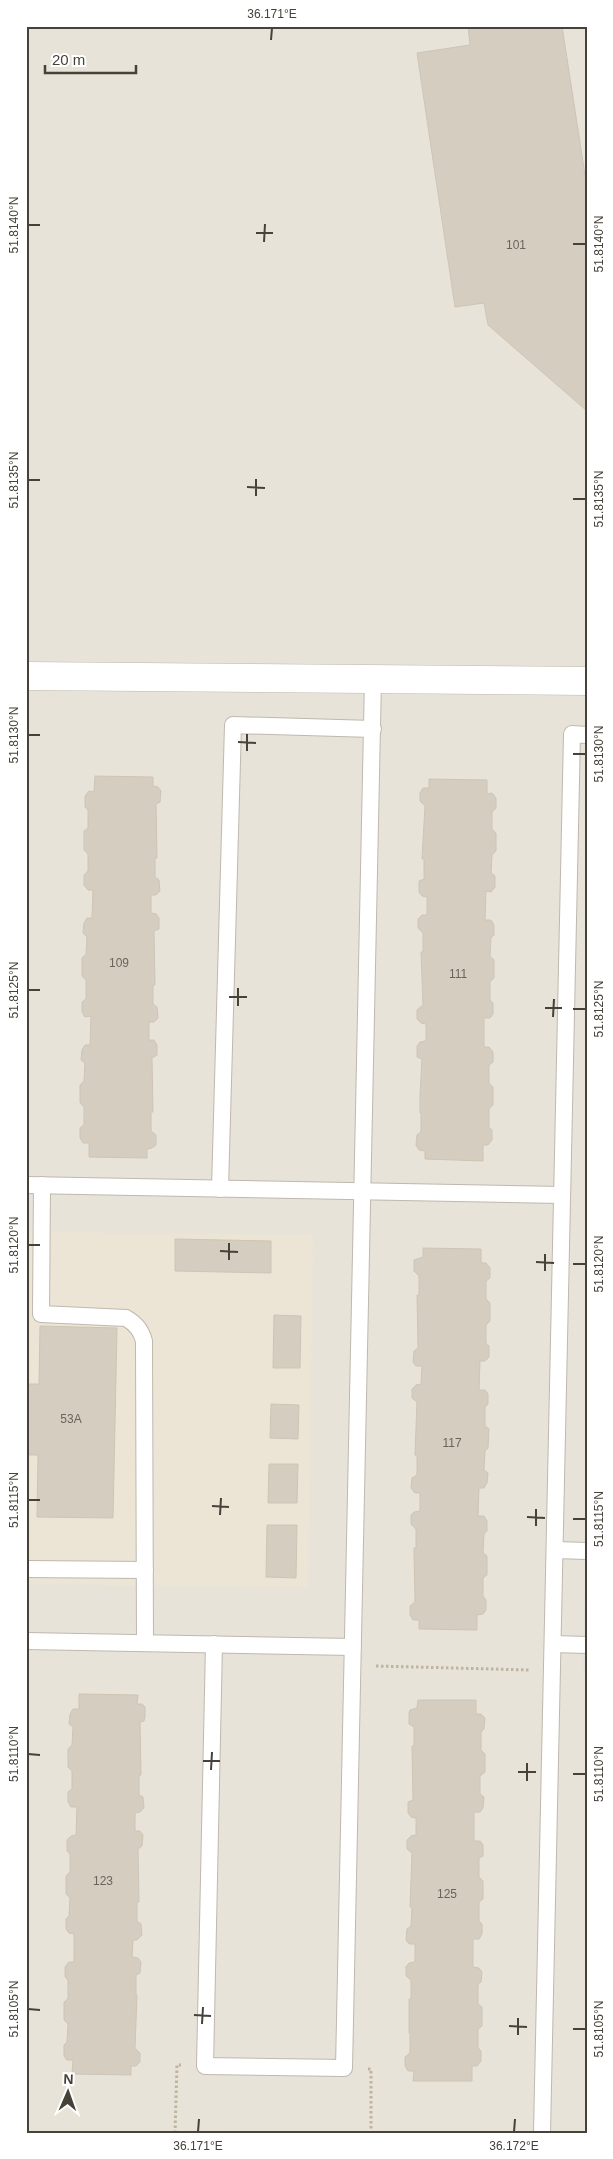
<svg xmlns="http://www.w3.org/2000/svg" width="613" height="2159" font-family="Helvetica,sans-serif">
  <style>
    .residential { fill: #e7e3d9 }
    .education { fill: #ece5d5 }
    .parking { fill: #e3e1de }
    .building { fill: #d5cdc0; stroke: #cfc4b4 }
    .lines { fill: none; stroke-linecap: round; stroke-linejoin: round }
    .lane-casing { stroke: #bfb8ad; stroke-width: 18 }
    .street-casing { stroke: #bfb8ad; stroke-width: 29 }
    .path { stroke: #c0b49f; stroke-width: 3; stroke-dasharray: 2.5 2.5; stroke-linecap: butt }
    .lane { stroke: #fff; stroke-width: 16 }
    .street { stroke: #fff; stroke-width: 28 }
    .ticks { fill: none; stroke: #474239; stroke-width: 2 }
    .labels { text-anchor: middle; stroke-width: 4; stroke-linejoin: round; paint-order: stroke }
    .number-label { font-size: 12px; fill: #6a655b }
    .neatline { fill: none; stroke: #474239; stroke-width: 2 }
    .ticks-label { font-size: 12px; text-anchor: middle; fill: #474239 }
  </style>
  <rect width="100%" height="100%" fill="#f4f1ea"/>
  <rect class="residential" x="26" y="26" width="561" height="2107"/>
  <polygon class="education" points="26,1232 313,1235 308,1587 26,1584"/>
  <polygon class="parking" points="586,1535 587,1535 587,1672 583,1672"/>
  <g class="building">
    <polygon points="468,26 562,26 587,188 587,411 488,325 484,303 455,307 417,53 470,45"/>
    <polygon points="95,776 153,777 153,786 158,787 161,791 160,802 156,804 157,858 155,858 155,877 159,880 160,891 156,895 151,895 151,913 156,914 159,918 159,929 154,931 155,985 153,985 153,1004 157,1007 158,1018 154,1022 149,1022 149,1040 154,1040 157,1045 157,1055 152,1058 153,1112 151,1112 151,1131 156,1135 156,1145 152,1148 147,1149 147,1158 89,1157 89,1143 83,1143 80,1138 80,1128 84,1125 84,1107 80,1103 80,1085 84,1081 85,1063 81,1060 82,1050 85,1045 90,1045 91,1016 85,1017 82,1012 82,1002 86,999 86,980 82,976 82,958 86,954 87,937 83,933 84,923 87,918 92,918 93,890 88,890 84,885 84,875 88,871 88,854 84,850 84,831 88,828 88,810 85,807 85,796 89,791 94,792"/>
    <polygon points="429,779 487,780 487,794 492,793 496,798 496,808 492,812 492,829 496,833 496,851 492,855 491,873 495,876 495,887 491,892 486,891 485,920 491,920 494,925 494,935 491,938 490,956 494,960 494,978 490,982 490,1000 493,1003 493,1014 490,1018 484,1018 484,1047 489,1047 493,1052 493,1062 489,1065 489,1083 493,1087 493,1105 489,1109 489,1127 492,1130 492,1140 488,1145 483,1145 483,1161 425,1159 425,1151 419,1150 416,1145 417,1135 421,1132 421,1113 420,1113 420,1096 422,1059 417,1057 417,1046 420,1042 426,1041 426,1024 421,1023 417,1019 417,1010 423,1005 421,952 423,952 423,933 418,928 418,919 422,915 427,915 427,897 422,896 419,892 419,881 424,879 424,859 422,859 425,806 420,801 420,793 423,788 429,788"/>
    <polygon points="175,1239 271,1241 271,1273 175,1271"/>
    <polygon points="423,1248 481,1249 481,1263 486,1263 490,1268 490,1278 486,1281 486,1299 490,1303 490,1321 486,1325 486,1343 489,1346 489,1357 485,1361 480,1361 479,1390 485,1390 488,1394 488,1404 485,1407 485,1426 489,1429 488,1448 485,1451 484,1470 488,1473 487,1483 484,1488 479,1488 478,1516 484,1516 487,1521 487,1531 484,1534 483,1553 487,1556 487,1575 483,1578 483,1596 486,1600 486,1610 483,1614 477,1615 477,1630 419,1629 419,1620 413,1620 410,1615 410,1606 415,1602 414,1548 416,1548 416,1529 411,1524 411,1515 414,1512 420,1511 420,1493 415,1493 411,1488 412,1478 417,1475 417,1456 415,1455 417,1402 412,1398 412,1389 416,1385 421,1384 422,1366 416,1366 413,1362 414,1351 418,1348 417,1295 419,1295 419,1276 414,1271 414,1260 423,1257"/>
    <polygon points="274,1315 301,1316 300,1368 273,1368"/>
    <polygon points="40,1326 117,1328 113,1518 37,1517 38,1455 26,1455 26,1384 39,1384"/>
    <polygon points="271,1404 299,1405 298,1439 270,1438"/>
    <polygon points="269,1464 298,1464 297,1503 268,1503"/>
    <polygon points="267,1525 297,1525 296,1578 266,1577"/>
    <polygon points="79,1694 138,1695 137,1704 142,1704 145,1707 145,1717 144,1721 140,1722 141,1775 139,1775 139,1795 143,1797 144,1808 140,1812 135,1813 135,1831 140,1831 143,1835 142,1846 138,1849 139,1902 137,1902 137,1921 141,1924 142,1935 137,1940 133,1940 132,1957 138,1958 141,1962 140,1973 136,1975 136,1995 137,1995 135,2048 140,2053 140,2062 136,2066 131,2066 131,2075 72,2074 73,2060 67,2060 64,2056 64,2045 67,2042 68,2024 64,2020 64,2002 68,1999 68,1980 65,1977 65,1967 69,1962 74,1962 74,1934 69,1933 66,1929 66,1919 69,1916 70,1898 66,1894 66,1876 70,1872 70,1854 67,1851 67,1840 71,1836 76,1835 77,1807 71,1807 68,1802 68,1792 72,1789 72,1771 68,1767 68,1749 72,1745 73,1727 69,1724 70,1714 73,1709 79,1709"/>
    <polygon points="418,1700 476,1700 476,1714 481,1714 485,1718 484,1729 481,1732 481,1750 485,1754 485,1772 480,1776 480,1794 484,1797 483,1808 480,1812 474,1812 474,1841 480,1841 483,1845 483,1856 479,1858 479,1877 483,1881 483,1899 479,1902 479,1921 482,1924 482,1934 479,1939 473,1939 473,1967 479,1968 482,1972 481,1982 478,1985 478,2004 482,2007 482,2026 478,2029 478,2048 481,2051 481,2061 477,2066 472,2066 472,2081 413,2081 414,2071 408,2071 405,2066 405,2057 410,2053 410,2034 409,2033 409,1999 411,1999 411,1980 406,1976 406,1967 409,1963 415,1962 415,1944 409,1944 406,1940 407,1929 411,1926 412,1907 410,1907 412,1853 407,1849 407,1840 411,1836 416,1835 416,1818 411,1817 408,1813 408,1802 413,1800 412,1746 414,1746 414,1727 409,1724 409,1713 410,1710 417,1708"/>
  </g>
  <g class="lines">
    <g class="lane-casing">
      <g id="lane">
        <polyline points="26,1185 562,1195"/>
        <path d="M42,1185l-1,129 85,4c10,6 15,12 18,23l1,302"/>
        <polyline points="220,1189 233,725 373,729"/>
        <polyline points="555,1550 587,1551"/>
        <polyline points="26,1569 145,1570"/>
        <polyline points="26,1641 353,1647"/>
        <polyline points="214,1644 205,2066 344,2068 373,679"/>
        <polyline points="553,1644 587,1645"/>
        <polyline points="542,2133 572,734 587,735"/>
      </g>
    </g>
    <g class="street-casing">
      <polyline id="street" points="26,676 587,681"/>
    </g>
    <g class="path">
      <polyline points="376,1666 530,1670"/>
      <polyline points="368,2069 371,2069 371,2133"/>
      <polyline points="175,2133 177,2065 181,2065"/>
    </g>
    <use href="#lane" class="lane"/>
    <use href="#street" class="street"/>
  </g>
  <path class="ticks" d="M271,40l1,-12M28,225h12M256,233h17M264,242l1,-18M573,244h13M28,480h12M247,487l18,1M256,496v-17M573,499h13M28,735h12M238,742l18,1M247,751v-17M573,754h13M28,990h12M229,997h18M238,1006v-18M545,1008h17M573,1009h13M553,1017l1,-18M28,1245h12M220,1251l18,1M229,1260v-17M536,1262l18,1M573,1264h13M545,1271v-17M28,1500h12M212,1506l17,1M220,1515l1,-17M527,1517l18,1M573,1519h13M536,1526v-17M28,1754l12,1M203,1761h17M211,1770l1,-18M518,1772h18M573,1774h13M527,1781v-18M28,2009l12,1M194,2015l17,1M202,2024l1,-17M509,2026l18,1M573,2029h13M518,2035v-17M198,2132l1,-13M514,2132l1,-13"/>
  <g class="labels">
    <g class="number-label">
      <text x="516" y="249">101</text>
      <text x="119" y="967">109</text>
      <text x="458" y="978">111</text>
      <text x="71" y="1423">53А</text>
      <text x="452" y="1447">117</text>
      <text x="103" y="1885">123</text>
      <text x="447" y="1898">125</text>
    </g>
  </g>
  <rect width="613" height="2159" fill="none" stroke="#ffffff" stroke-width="55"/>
  <g transform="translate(68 2092) rotate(2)" stroke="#ffffff" stroke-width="4" paint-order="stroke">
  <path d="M0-4L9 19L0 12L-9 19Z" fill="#474239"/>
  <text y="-8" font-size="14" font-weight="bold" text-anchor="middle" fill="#474239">N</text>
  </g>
  <path d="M45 65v8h91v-8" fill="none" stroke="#474239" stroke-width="2.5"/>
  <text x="52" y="65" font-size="15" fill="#474239" stroke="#ffffff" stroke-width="4" paint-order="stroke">20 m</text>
  <rect x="28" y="28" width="558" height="2104" class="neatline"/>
  <g class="ticks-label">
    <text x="272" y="18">36.171°E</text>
    <text transform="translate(14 225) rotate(-90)" y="4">51.8140°N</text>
    <text transform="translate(599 244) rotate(-90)" y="4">51.8140°N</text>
    <text transform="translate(14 480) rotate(-90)" y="4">51.8135°N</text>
    <text transform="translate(599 499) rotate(-90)" y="4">51.8135°N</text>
    <text transform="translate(14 735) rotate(-90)" y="4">51.8130°N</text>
    <text transform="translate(599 754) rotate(-90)" y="4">51.8130°N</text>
    <text transform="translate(14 990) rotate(-90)" y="4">51.8125°N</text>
    <text transform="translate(599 1009) rotate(-90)" y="4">51.8125°N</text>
    <text transform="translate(14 1245) rotate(-90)" y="4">51.8120°N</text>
    <text transform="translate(599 1264) rotate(-90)" y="4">51.8120°N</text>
    <text transform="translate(14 1500) rotate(-90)" y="4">51.8115°N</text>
    <text transform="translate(599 1519) rotate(-90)" y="4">51.8115°N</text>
    <text transform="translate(14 1754) rotate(-90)" y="4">51.8110°N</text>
    <text transform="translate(599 1774) rotate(-90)" y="4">51.8110°N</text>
    <text transform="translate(14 2009) rotate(-90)" y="4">51.8105°N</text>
    <text transform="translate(599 2029) rotate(-90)" y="4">51.8105°N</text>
    <text x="198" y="2150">36.171°E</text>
    <text x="514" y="2150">36.172°E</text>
  </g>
</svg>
